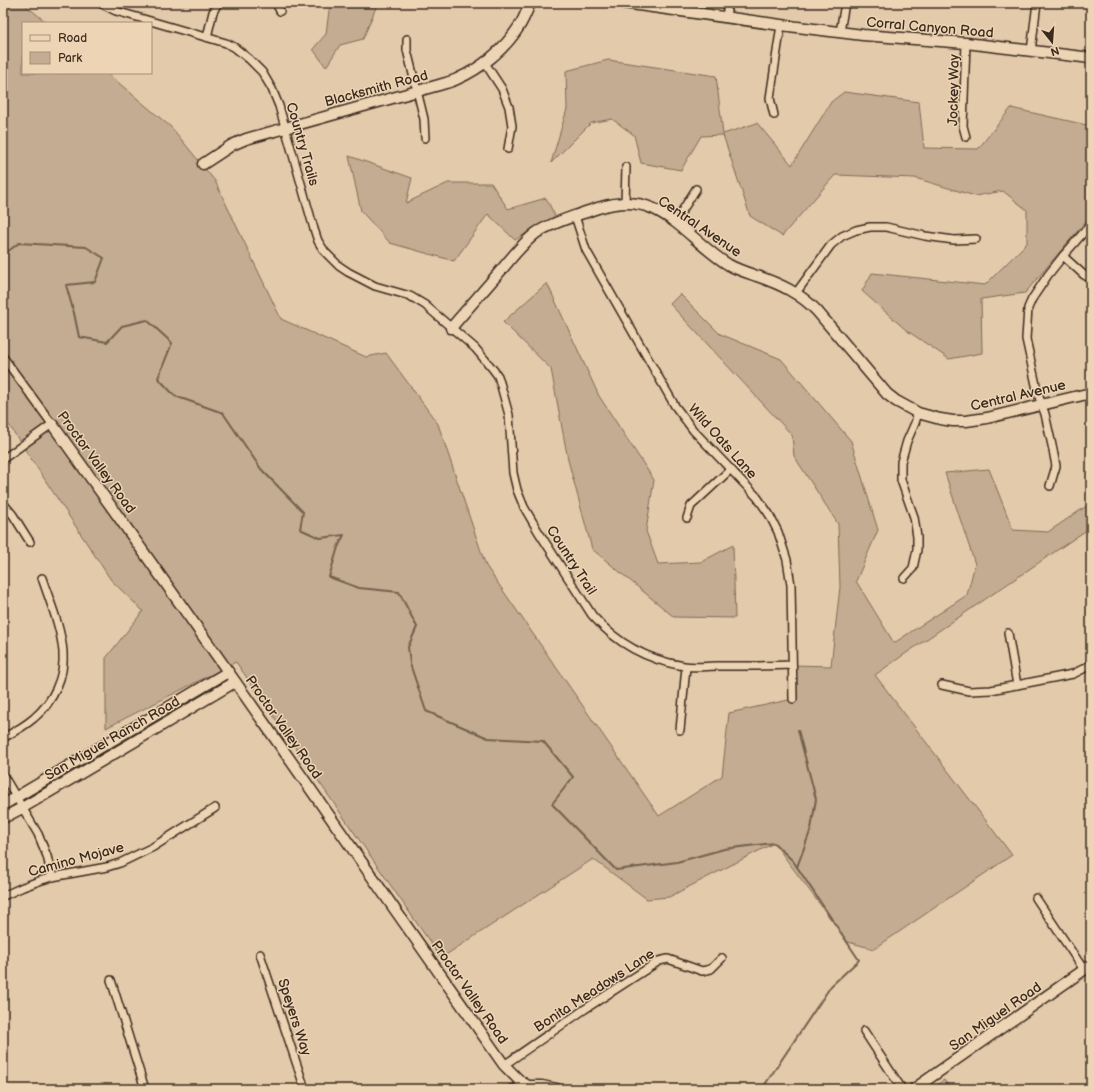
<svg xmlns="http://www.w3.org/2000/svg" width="1094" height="1092" font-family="'Balsamiq Sans',sans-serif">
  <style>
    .green { fill: #c3ac91; stroke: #7f6b58 }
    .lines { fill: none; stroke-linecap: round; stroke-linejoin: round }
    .stream { stroke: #73604d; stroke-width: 2 }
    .street-casing { stroke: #3b2a1e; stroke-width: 10 }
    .secondary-casing { stroke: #3b2a1e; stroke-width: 13 }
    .street { stroke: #ecd4b4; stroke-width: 7 }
    .secondary { stroke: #ecd4b4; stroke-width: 10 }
    .labels { text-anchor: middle; stroke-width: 3; stroke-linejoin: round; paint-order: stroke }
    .street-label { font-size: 14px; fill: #3b2a1e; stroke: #ecd4b4 }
  </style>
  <rect width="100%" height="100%" fill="#e2caab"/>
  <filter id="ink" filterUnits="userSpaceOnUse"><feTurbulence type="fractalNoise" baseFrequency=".025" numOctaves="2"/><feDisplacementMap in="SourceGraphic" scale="8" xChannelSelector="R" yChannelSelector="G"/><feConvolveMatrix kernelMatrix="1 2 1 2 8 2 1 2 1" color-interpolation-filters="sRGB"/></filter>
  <g filter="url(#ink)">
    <g class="green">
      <polygon points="3,3 23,3 47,23 23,23 23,73 107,73 172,128 215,181 281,319 366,357 386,353 438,424 486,566 659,816 722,776 729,713 793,699 792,665 831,666 840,587 838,524 794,456 792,435 670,304 680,294 720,334 781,359 851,441 878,530 856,581 894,643 967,595 975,564 945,473 989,469 1013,530 1048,532 1091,503 1091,527 902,656 875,675 1012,855 874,949 848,942 774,843 669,897 647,899 593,859 441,958 236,662 106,728 106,658 143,611 111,580 3,416"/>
      <polygon points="330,3 377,3 377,5 363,39 340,45 326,67 313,49 326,34"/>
      <polygon points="608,60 716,76 723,134 757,123 792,165 831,102 844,92 919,102 924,148 978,149 1011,108 1091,126 1091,215 1025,293 981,299 982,353 949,359 906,330 862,291 872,273 985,285 1027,243 1027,210 1003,191 975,196 915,178 835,175 782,236 750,216 723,135 701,136 681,170 641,163 634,135 612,119 591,123 551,163 567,109 566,71"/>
      <polygon points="349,156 412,178 406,203 448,183 491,183 508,209 546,198 555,216 515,240 488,214 454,261 390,243 361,211"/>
      <polygon points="547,283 599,396 654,480 646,531 658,564 701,562 733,545 735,618 674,617 592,549 568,460 551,369 503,322"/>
      <polygon points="944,1080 951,1089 930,1089"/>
    </g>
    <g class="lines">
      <g class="stream">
        <polyline points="3,255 19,243 86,247 104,258 95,282 66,285 74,313 79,337 107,342 122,326 147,320 172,343 158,378 175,396 223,413 261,469 303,512 300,529 320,538 344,535 338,547 329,577 359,588 399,592 417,627 408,647 410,664 426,711 488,738 543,741 573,777 552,804 616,870 677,862 724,849 774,843 793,861 859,960 831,986 762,1089"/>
        <polyline points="797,867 811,829 816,799 798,730"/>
      </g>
      <g class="street-casing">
        <g id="street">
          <path d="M100,3l16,8 110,32 8,4 15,12 13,13 10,17 7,17 35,123 4,12 7,11 14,14 9,6 27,14 35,10 15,9 50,43 17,20 6,8 3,10 8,29 4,58 4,17 7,17 14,24 54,84c24,28 56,45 92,51 11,2 23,0 34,0 25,0 50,0 74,-1"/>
          <polyline points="276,3 280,11"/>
          <polyline points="726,17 728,3"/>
          <polyline points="840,32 845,3"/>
          <polyline points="207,37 213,12 218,3"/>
          <polyline points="407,39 407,50 424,119 425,138"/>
          <polyline points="966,43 963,126 966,137"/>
          <polyline points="1031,51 1037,3"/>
          <polyline points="485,63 502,89 509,107 512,126 508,149"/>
          <polyline points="774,115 770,98 781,25"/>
          <polyline points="625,203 626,167"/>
          <polyline points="575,216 586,250 675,406 693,430 757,497 769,514 778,532 787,560 791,585 793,699"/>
          <polyline points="675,222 696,189"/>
          <polyline points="1063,256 1084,275 1091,279"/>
          <polyline points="796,293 831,245 842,236 856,230 870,227 886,227 925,236 954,240 976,239"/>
          <polyline points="3,357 52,424 3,459"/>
          <polyline points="1050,486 1056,466 1053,450 1045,414 1038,394 1026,339 1028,308 1032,299 1048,275 1063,256 1091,224"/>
          <polyline points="3,503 13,515 30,542"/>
          <polyline points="687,518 691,506 731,469"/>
          <polyline points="904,578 913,568 917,550 917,537 914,517 901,480 901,462 907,441 915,423 918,413"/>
          <polyline points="1008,633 1017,685"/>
          <polyline points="942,685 969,691 991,690 1073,674 1083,669 1091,664"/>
          <polyline points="680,730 686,667"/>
          <path d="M3,738c11,-6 22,-12 31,-20 19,-16 31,-41 29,-66 -2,-25 -13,-50 -21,-74"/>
          <polyline points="3,775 38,834 47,856 52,877"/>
          <polyline points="3,896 23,887 39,881 52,877 107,867 120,863 153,847 215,808"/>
          <polyline points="1036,898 1084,970"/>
          <polyline points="260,954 305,1089"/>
          <polyline points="111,980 145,1089"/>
          <polyline points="864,1031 902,1089"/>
          <polyline points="504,1065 585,1009 659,961 668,959 702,971 711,969 722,958"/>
          <polyline points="511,1089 528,1086"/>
        </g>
      </g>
      <g class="secondary-casing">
        <g id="secondary">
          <polyline points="624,3 781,25 863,35 966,43 1091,58"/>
          <path d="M203,164l29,-19 14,-6 193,-54c6,-2 12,-3 18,-6 23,-10 47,-29 61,-51 5,-7 9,-17 12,-25"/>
          <path d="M451,328c17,-20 35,-40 52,-60 10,-12 20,-25 33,-35 15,-10 36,-16 53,-22 22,-8 42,-12 65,-2 28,13 48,40 75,56 9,5 19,8 28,11 23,8 43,17 60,35l70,83 9,7 22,12 22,6 13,2h13l21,-3 104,-25"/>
          <path d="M52,424c153,212 302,428 452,641l16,16 8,5h14l15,3"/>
          <polyline points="3,805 228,672"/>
          <polyline points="3,818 22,808 235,682"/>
          <polyline points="914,1089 1091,965"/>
        </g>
      </g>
      <use href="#street" class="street"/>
      <use href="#secondary" class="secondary"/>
    </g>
  </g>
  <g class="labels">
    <g class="street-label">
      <text transform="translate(930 27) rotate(5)" y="5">Corral Canyon Road</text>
      <text transform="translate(376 88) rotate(-15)" y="5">Blacksmith Road</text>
      <text transform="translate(953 90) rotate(-89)" y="5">Jockey Way</text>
      <text transform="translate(303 144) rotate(74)" y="5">Country Trails</text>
      <text transform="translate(700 226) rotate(34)" y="5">Central Avenue</text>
      <text transform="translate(1018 395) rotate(-13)" y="5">Central Avenue</text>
      <text transform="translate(723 441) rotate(48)" y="5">Wild Oats Lane</text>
      <text transform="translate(97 462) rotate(54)" y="5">Proctor Valley Road</text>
      <text transform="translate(572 560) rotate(57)" y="5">Country Trail</text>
      <text transform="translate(284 727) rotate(55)" y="5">Proctor Valley Road</text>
      <text transform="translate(112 738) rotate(-30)" y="5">San Miguel Ranch Road</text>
      <text transform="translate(76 859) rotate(-15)" y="5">Camino Mojave</text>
      <text transform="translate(594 990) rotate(-33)" y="5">Bonita Meadows Lane</text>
      <text transform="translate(470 992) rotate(55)" y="5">Proctor Valley Road</text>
      <text transform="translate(995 1016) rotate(-35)" y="5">San Miguel Road</text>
      <text transform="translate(295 1017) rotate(72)" y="5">Speyers Way</text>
    </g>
  </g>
  <rect width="1094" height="1092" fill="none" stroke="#ecd4b4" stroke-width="16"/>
  <rect x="8" y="8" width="1078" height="1076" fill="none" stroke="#3b2a1e" stroke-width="1.5" filter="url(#ink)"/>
  <rect x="22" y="22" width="130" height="52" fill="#ecd4b4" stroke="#a59078"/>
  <rect x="30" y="35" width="20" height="6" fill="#ecd4b4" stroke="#a59078"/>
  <text x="58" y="42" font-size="12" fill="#3b2a1e">Road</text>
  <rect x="30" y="52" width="20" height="12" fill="#c3ac91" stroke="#a59078"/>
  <text x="58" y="62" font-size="12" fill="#3b2a1e">Park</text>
  <g transform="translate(1052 42) rotate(163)" stroke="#ecd4b4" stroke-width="3" paint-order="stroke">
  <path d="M0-3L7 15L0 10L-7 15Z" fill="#3b2a1e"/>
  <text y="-6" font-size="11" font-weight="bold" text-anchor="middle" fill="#3b2a1e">N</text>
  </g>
</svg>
